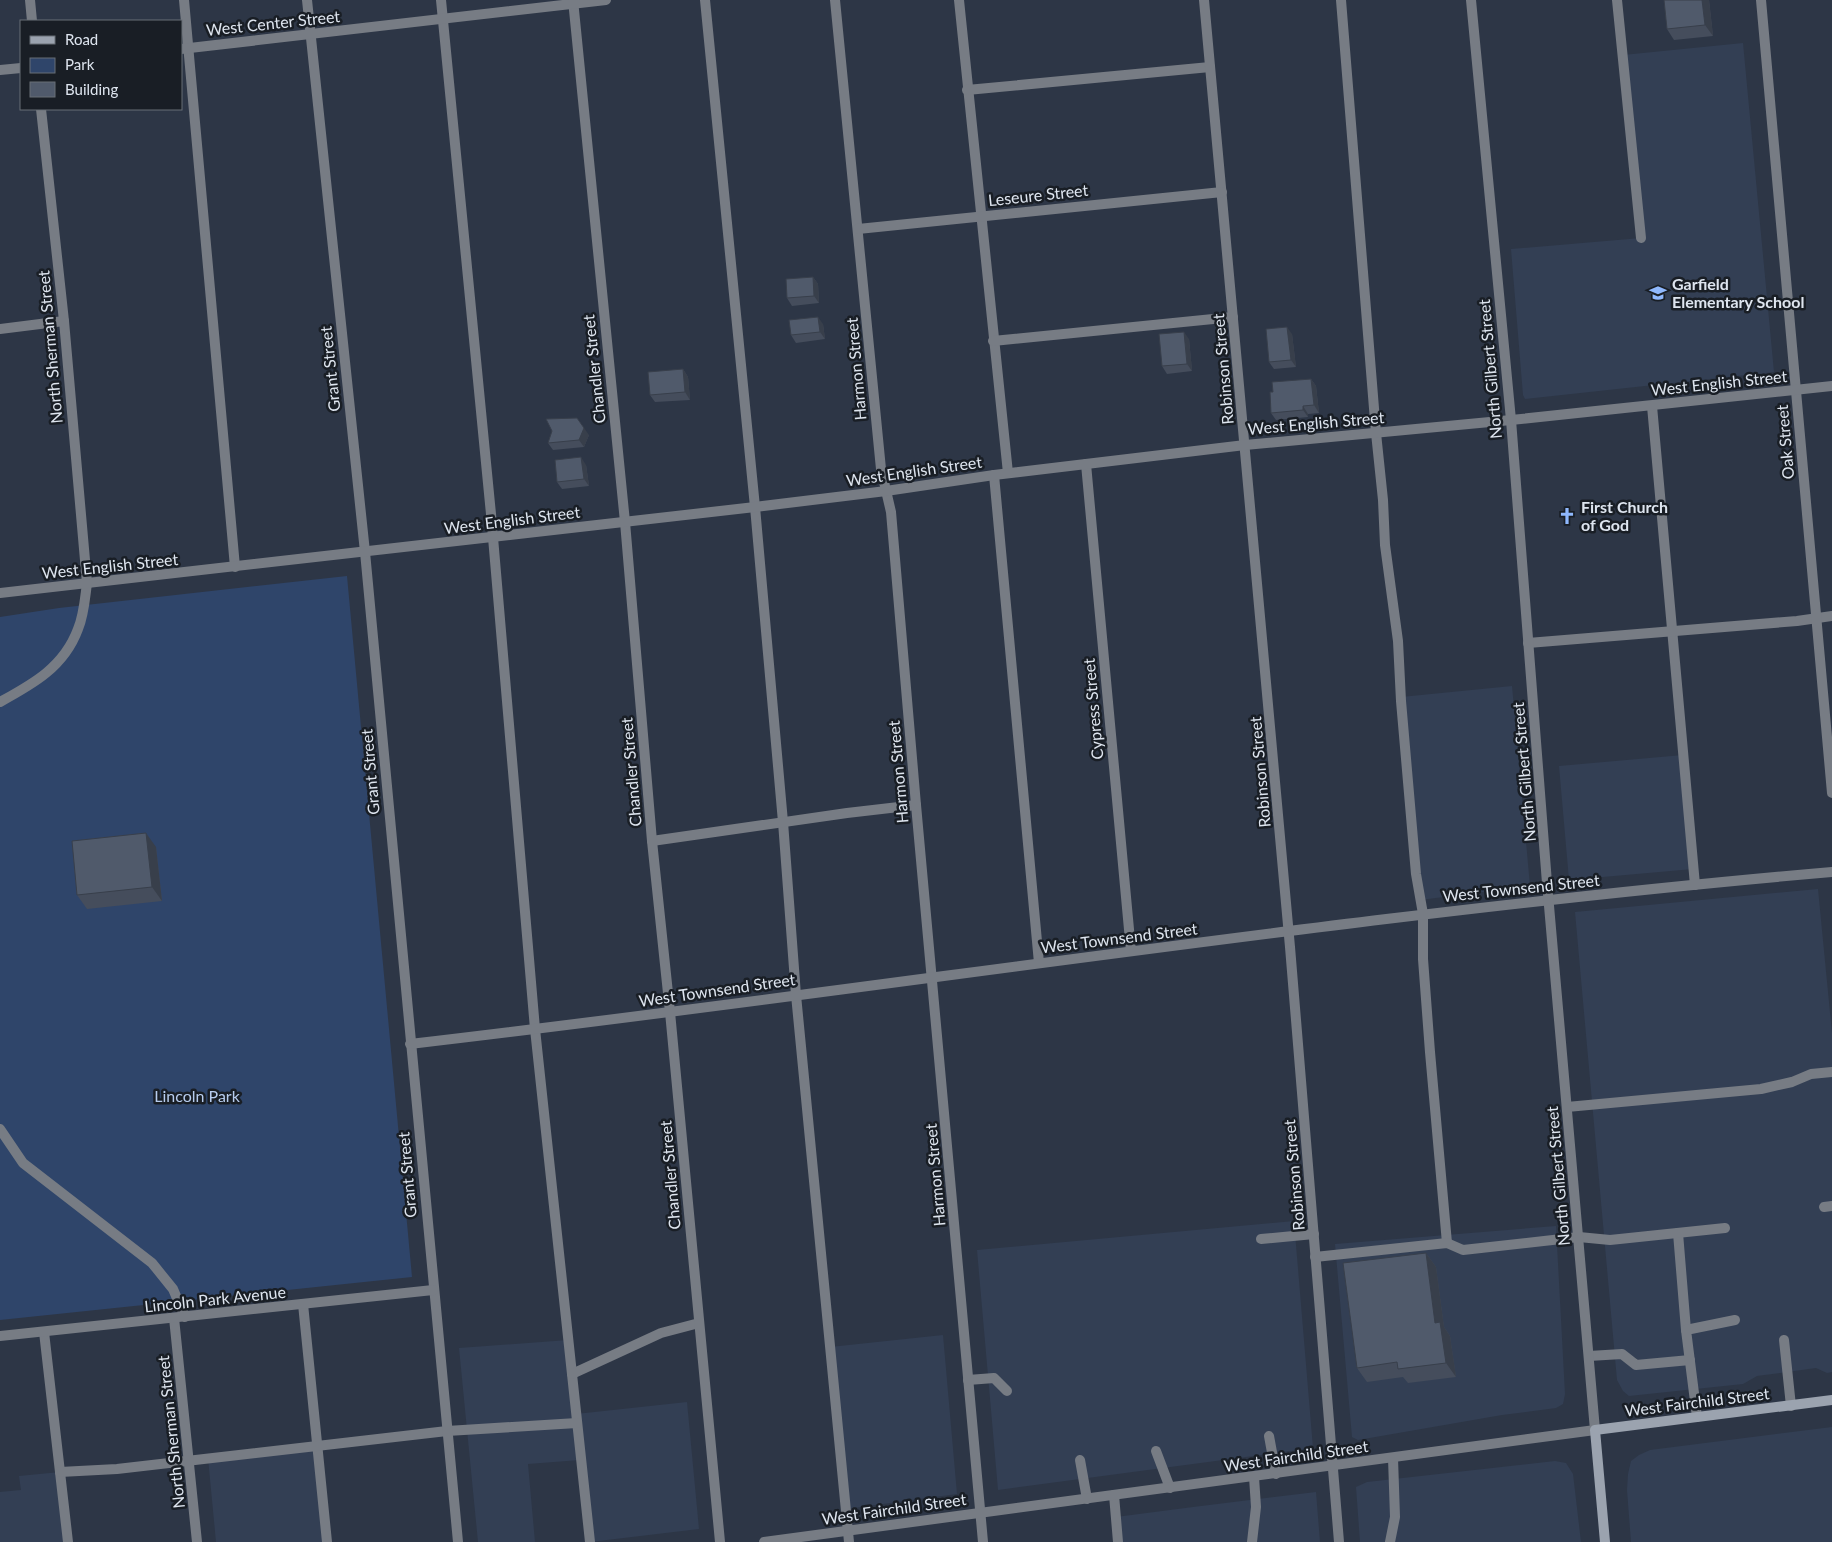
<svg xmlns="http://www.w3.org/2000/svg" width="1832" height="1542" font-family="Lato,sans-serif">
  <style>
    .built { fill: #333f54 }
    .green { fill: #2f456a }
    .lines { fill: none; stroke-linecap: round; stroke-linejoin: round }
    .service { stroke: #777c84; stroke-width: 10 }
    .minor { stroke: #777c84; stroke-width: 10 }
    .secondary { stroke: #9ba3af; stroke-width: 10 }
    .wall { fill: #454d5c }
    .shaded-wall { fill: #383f4b }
    .building { fill: #505a6b; stroke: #383f4b }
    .labels { text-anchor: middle; stroke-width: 5; stroke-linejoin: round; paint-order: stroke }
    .street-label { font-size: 16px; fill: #dee5ef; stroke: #191e25 }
    .poi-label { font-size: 16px; font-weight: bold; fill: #dee5ef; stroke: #191e25; text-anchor: start }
    .park-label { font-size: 16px; fill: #b7ccee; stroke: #191e25 }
  </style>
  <rect width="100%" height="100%" fill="#2d3646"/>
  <g class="built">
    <polygon points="1743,43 1774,372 1525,399 1523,395 1511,249 1641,238 1623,55"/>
    <polygon points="1512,686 1530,886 1420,900 1401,697"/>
    <polygon points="1683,755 1693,869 1569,880 1559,766"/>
    <polygon points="1818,889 1832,1033 1832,1372 1827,1373 1816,1368 1757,1376 1743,1384 1629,1396 1623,1391 1617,1380 1575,912"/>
    <polygon points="1294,1221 1313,1448 998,1490 977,1250"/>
    <polygon points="1556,1226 1565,1394 1563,1404 1556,1408 1502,1415 1358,1440 1352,1437 1335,1244"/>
    <polygon points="943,1335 957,1494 846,1509 830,1347"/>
    <polygon points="568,1340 576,1414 687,1402 699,1529 590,1542 580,1460 528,1464 535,1542 478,1542 459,1348"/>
    <polygon points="1832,1427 1832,1542 1631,1542 1627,1490 1628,1474 1631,1461 1639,1455 1650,1450"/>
    <polygon points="318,1447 327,1542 216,1542 208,1458"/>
    <polygon points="1555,1461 1566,1463 1573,1474 1581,1542 1360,1542 1356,1487 1367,1482"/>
    <polygon points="60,1472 68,1542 0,1542 0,1492 21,1490 19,1476"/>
    <polygon points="1316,1492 1320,1542 1118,1542 1116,1517 1193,1507"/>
  </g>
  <polygon class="green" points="347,576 412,1277 0,1320 0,617 59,608"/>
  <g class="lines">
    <g class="service">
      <polyline points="184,0 235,567"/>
      <polyline points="441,0 491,514 535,1029 590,1542"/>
      <polyline points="705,0 755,507 783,822 796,995 849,1542"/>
      <polyline points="959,0 1008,473"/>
      <polyline points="1341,0 1376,433 1383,500 1385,545 1398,641 1401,701 1416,874 1423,914 1423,959 1430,1052 1447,1243"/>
      <polyline points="1617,0 1641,238"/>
      <polyline points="967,90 1210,67"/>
      <polyline points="0,329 64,321"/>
      <polyline points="993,341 1233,317"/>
      <polyline points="1652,406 1695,885"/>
      <polyline points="994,475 1039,963"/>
      <polyline points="1528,643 1797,621 1832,616"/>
      <path d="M0,702c33,-18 64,-35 78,-73 6,-14 7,-31 9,-46"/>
      <polyline points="652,841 847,813 916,805"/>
      <polyline points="1567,1107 1761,1089 1792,1082 1811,1074 1832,1072"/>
      <polyline points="0,1129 23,1163 152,1263 173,1289 185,1317"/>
      <polyline points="1824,1207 1832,1206"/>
      <polyline points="1678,1233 1686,1330"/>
      <polyline points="1261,1239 1314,1234"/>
      <polyline points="1315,1257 1447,1243 1463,1250 1579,1237 1610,1240 1725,1228"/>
      <polyline points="303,1304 327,1542"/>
      <polyline points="44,1332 68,1542"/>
      <polyline points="1784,1340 1791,1406"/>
      <polyline points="1589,1356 1622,1354 1636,1365 1690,1360"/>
      <polyline points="572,1374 661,1333 699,1323"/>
      <polyline points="968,1380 994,1378 1007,1391"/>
      <polyline points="1697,1417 1686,1330 1735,1320"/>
      <polyline points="1269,1436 1276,1474"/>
      <polyline points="1156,1451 1170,1488"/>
      <polyline points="1080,1460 1087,1499"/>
      <polyline points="60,1472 117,1469 447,1431 577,1423"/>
      <polyline points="1114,1495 1118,1542"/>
      <polyline points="1252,1542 1256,1507 1254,1477"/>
      <polyline points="1390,1542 1395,1517 1393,1458"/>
    </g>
    <g class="minor">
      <polyline points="30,0 32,21"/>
      <polyline points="307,0 365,552 458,1542"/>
      <polyline points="573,0 625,522 652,841 670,1012 720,1542"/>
      <polyline points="835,0 881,469 891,512 916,805 983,1542"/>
      <polyline points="1204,0 1290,947 1339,1542"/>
      <polyline points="1761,0 1832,793"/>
      <polyline points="181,49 606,0"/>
      <polyline points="0,70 21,68"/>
      <polyline points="41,109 64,321 87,583"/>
      <polyline points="858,229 1222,192"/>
      <polyline points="1086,464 1131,951"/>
      <polyline points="0,593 755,507 886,491 994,475 1245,445 1511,420 1832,386"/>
      <path d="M410,1044c474,-55 946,-131 1422,-172"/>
      <polyline points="174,1318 197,1542"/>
      <polyline points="0,1336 433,1290"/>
      <polyline points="764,1542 1595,1430 1547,883 1511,420 1471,0"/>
    </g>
    <polyline class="secondary" points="1605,1542 1595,1430 1832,1400"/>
  </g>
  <g class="wall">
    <polygon points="1709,0 1713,36 1674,40 1667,29"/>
    <polygon points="813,277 818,284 819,303 792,306 787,298"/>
    <polygon points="823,324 825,339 796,343 791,335"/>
    <polygon points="1292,334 1296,367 1274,369 1269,362"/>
    <polygon points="1189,339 1192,371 1167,374 1162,366"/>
    <polygon points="683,369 688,377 690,400 655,402 650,395"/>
    <polygon points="1311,379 1316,386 1319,413 1308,414 1308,417 1276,420 1271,413"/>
    <polygon points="552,431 589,435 584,447 553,450 548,443"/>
    <polygon points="586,465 589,486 562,489 557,482"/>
    <polygon points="156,847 162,901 87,909 77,895"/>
    <polygon points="1426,1253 1436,1267 1444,1327 1450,1336 1456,1377 1408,1383 1403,1377 1367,1382 1357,1368"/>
  </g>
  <g class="shaded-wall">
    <polygon points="1702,0 1709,0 1713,36 1705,25"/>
    <polygon points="813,277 818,284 819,303 814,296"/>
    <polygon points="818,317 823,324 825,339 820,332"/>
    <polygon points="1287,327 1292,334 1296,367 1291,360"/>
    <polygon points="1184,332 1189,339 1192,371 1187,364"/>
    <polygon points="683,369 688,377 690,400 685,392"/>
    <polygon points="1311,379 1316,386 1319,413 1314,405"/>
    <polygon points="1303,406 1308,414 1308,417 1303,410"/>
    <polygon points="577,418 589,435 584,447 579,440"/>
    <polygon points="581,457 586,465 589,486 584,479"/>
    <polygon points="146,833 156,847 162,901 152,887"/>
    <polygon points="1426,1253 1436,1267 1444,1327 1450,1336 1456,1377 1446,1363 1435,1323"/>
  </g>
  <g class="building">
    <polygon points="1664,0 1702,0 1705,25 1667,29"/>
    <polygon points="813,277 814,296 787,298 786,279"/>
    <polygon points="818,317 820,332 791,335 789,320"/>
    <polygon points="1287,327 1291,360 1269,362 1266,329"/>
    <polygon points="1184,332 1187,364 1162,366 1159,334"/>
    <polygon points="683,369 685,392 650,395 648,372"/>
    <polygon points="1311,379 1314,405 1303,406 1303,410 1271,413 1270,392 1273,392 1272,382"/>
    <polygon points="577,418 584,428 579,440 548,443 552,431 546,419"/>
    <polygon points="581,457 584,479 557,482 555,460"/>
    <polygon points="146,833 152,887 77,895 72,841"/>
    <polygon points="1426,1253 1435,1323 1440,1322 1446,1363 1398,1369 1397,1362 1357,1368 1343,1263"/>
  </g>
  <defs>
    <g id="school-bare" transform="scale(1.35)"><path d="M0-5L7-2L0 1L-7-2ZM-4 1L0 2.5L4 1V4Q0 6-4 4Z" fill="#8fb8fd" stroke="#191e25" stroke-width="2.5" paint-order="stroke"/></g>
    <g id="church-bare" transform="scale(1.35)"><path d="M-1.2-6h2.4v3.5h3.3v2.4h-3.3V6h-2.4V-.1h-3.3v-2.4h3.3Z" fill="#8fb8fd" stroke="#191e25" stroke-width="2.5" paint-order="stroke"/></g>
  </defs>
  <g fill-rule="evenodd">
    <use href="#school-bare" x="1658" y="293"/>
    <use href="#church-bare" x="1567" y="516"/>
  </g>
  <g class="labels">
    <g class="street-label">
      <text transform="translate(273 23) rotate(-6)" y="6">West Center Street</text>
      <text transform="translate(1038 195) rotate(-6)" y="6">Leseure Street</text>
      <text transform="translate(50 347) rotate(-95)" y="6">North Sherman Street</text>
      <text transform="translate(330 369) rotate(-96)" y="6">Grant Street</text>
      <text transform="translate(594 369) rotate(-96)" y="6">Chandler Street</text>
      <text transform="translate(856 369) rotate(-95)" y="6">Harmon Street</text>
      <text transform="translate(1223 369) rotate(-95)" y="6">Robinson Street</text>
      <text transform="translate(1490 369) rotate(-95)" y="6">North Gilbert Street</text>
      <text transform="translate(1719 383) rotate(-6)" y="6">West English Street</text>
      <text transform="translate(1316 423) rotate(-5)" y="6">West English Street</text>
      <text transform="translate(1785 442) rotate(-95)" y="6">Oak Street</text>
      <text transform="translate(914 471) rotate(-8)" y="6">West English Street</text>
      <text transform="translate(512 520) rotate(-7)" y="6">West English Street</text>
      <text transform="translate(110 566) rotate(-6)" y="6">West English Street</text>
      <text transform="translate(1093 709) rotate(-95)" y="6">Cypress Street</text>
      <text transform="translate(370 772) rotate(-95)" y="6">Grant Street</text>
      <text transform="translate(631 772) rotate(-95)" y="6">Chandler Street</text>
      <text transform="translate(898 772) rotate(-95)" y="6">Harmon Street</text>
      <text transform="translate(1260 772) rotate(-95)" y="6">Robinson Street</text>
      <text transform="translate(1524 772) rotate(-95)" y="6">North Gilbert Street</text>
      <text transform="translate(1521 888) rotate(-6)" y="6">West Townsend Street</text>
      <text transform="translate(1119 938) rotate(-7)" y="6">West Townsend Street</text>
      <text transform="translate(717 990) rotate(-8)" y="6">West Townsend Street</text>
      <text transform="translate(407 1175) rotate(-95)" y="6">Grant Street</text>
      <text transform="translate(670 1175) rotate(-95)" y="6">Chandler Street</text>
      <text transform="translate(935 1175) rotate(-95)" y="6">Harmon Street</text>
      <text transform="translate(1294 1175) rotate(-95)" y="6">Robinson Street</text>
      <text transform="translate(1558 1176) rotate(-95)" y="6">North Gilbert Street</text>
      <text transform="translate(215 1299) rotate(-6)" y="6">Lincoln Park Avenue</text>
      <text transform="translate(1697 1402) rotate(-7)" y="6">West Fairchild Street</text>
      <text transform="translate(171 1432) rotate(-96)" y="6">North Sherman Street</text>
      <text transform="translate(1296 1456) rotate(-8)" y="6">West Fairchild Street</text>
      <text transform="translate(894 1509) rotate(-8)" y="6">West Fairchild Street</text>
    </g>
    <g class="poi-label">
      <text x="1672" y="290">Garfield<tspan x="1672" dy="18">Elementary School</tspan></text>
      <text x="1581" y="513">First Church<tspan x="1581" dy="18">of God</tspan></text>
    </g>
    <g class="park-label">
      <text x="197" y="1102">Lincoln Park</text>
    </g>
  </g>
  <rect x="20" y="20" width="162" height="90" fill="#191e25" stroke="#686e76"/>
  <rect x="30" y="36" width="25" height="8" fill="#9ba3af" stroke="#686e76"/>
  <text x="65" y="45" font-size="15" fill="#dee5ef">Road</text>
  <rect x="30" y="58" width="25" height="15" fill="#2f456a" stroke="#686e76"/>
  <text x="65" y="70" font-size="15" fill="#dee5ef">Park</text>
  <rect x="30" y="82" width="25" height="15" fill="#505a6b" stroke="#686e76"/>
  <text x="65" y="95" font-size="15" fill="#dee5ef">Building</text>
</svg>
